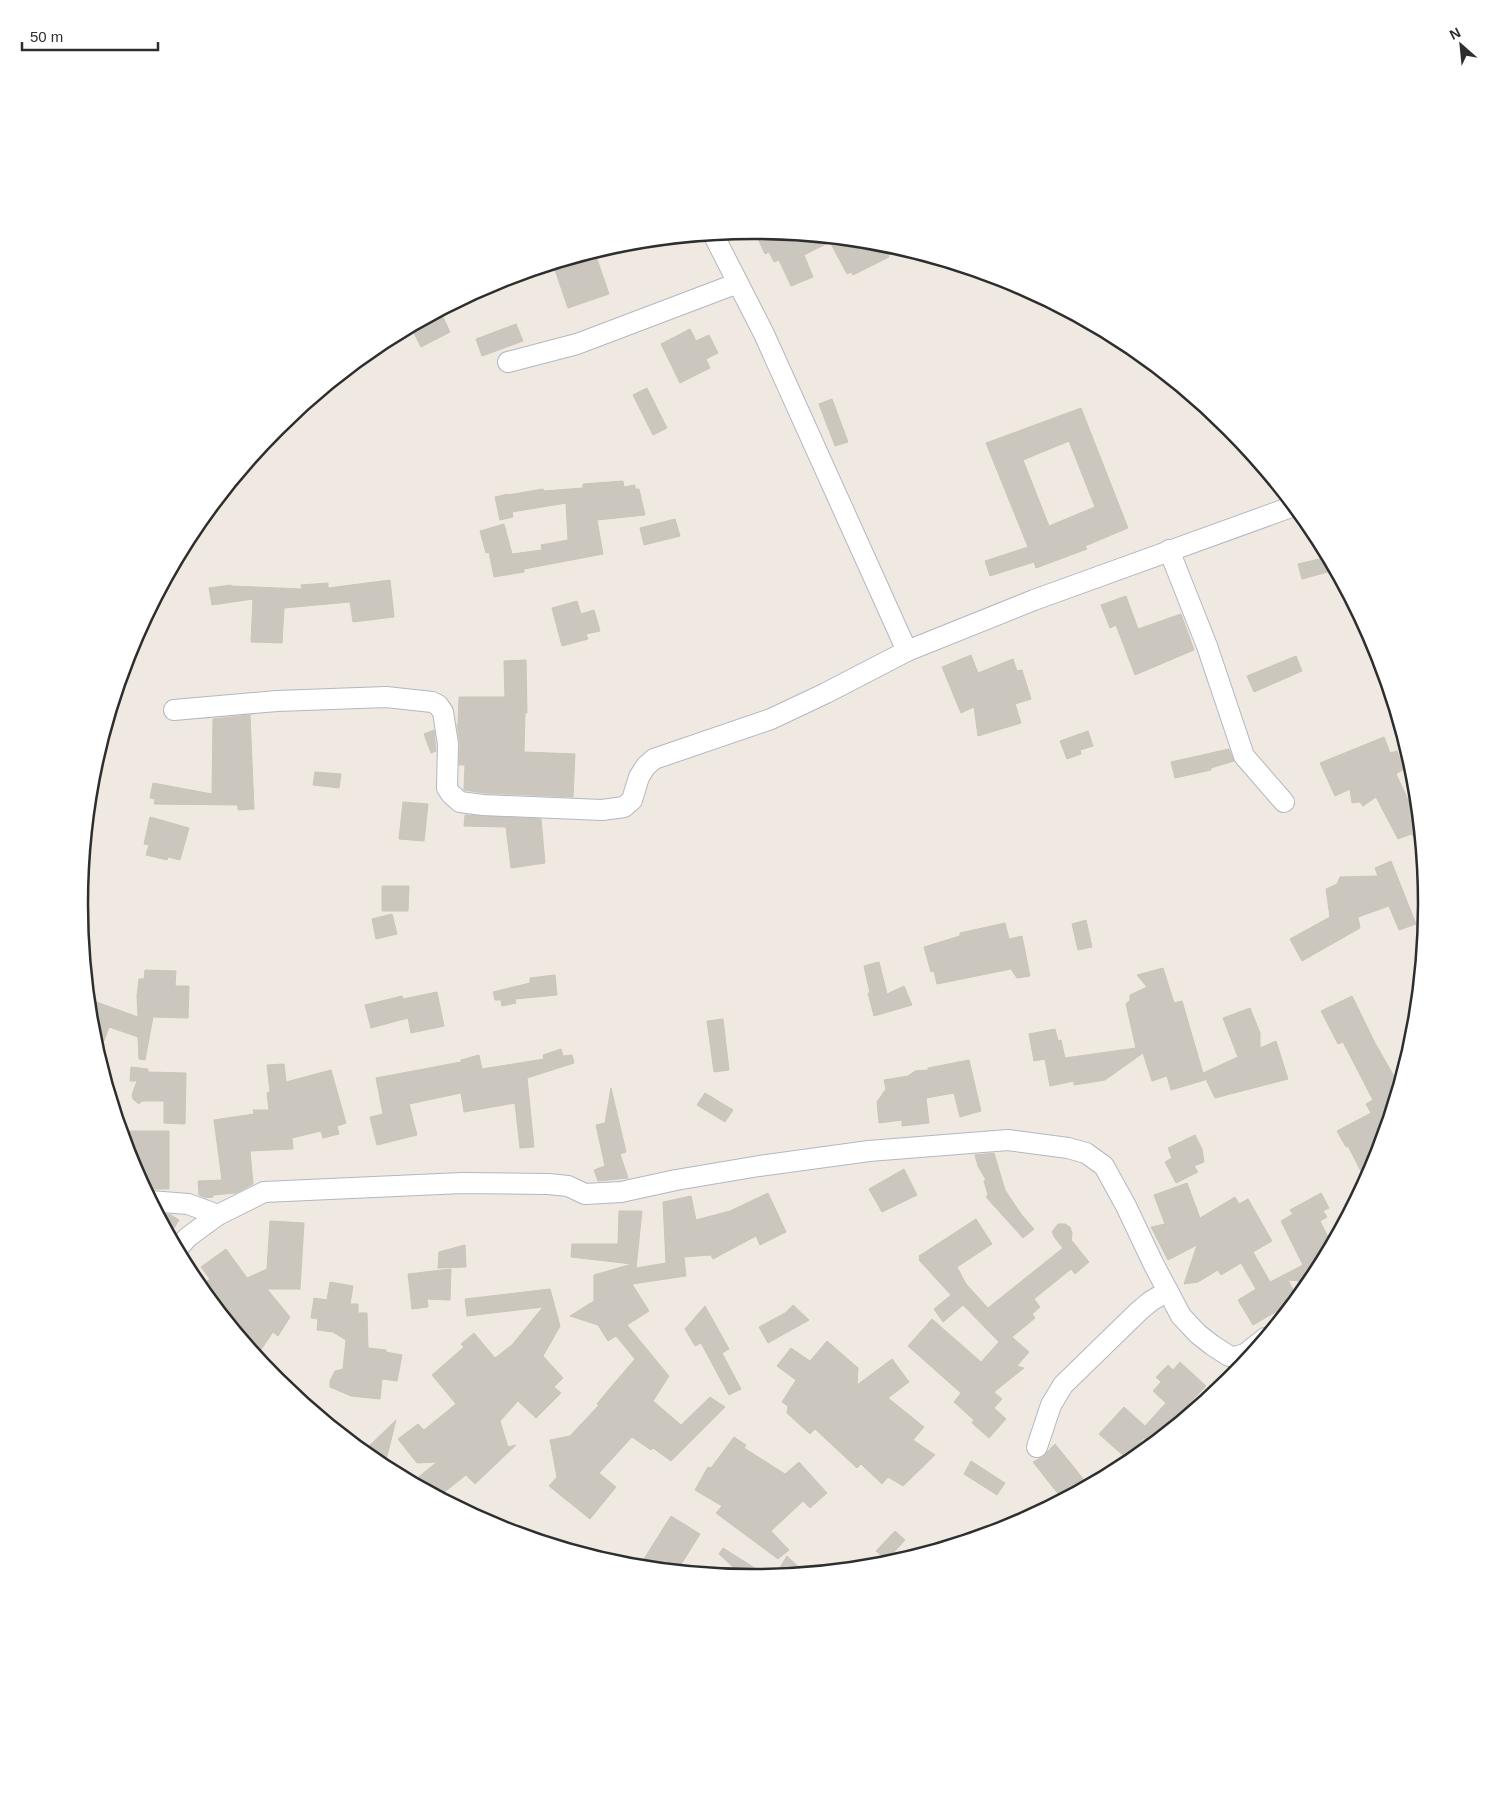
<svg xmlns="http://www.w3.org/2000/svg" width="1506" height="1809" font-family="Arial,sans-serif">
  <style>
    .building { fill: #cbc7bf; stroke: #cbc5ba; fill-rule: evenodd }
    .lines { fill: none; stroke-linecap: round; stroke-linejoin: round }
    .minor-casing { stroke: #b4b7c1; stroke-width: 22 }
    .minor { stroke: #fff; stroke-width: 20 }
    .rim { fill: none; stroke: #2e2e2e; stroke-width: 2.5 }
  </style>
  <rect width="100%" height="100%" fill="#efe9e1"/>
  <g class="building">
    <polygon points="756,231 885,243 901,248 888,255 889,257 853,275 851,272 847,274 830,242 804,255 813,277 791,286 779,260 774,262 769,252 765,254 757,237 759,236"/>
    <polygon points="596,256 609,294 568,308 555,270"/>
    <polygon points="440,311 450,332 421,347 413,331 427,324 424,319"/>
    <polygon points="516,324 523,341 482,356 476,339"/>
    <polygon points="690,329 696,341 709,335 718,353 706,359 710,368 680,383 661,344"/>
    <polygon points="647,388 667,428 653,435 633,395"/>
    <polygon points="832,399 848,442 835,446 819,404"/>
    <path d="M1081,408l47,120 -43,18 2,3 -51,19 -2,-6 -44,14 -5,-15 43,-14 -42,-104zM1069,441l26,66 -46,19 -26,-66z"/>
    <polygon points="623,481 624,487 635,485 635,489 639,489 645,515 597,520 603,554 524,569 524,572 494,577 489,552 486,553 480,531 504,524 512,554 542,550 541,545 568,540 566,503 512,512 513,517 500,520 495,497 508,494 508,495 543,489 544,491 583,488 583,484"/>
    <polygon points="675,519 680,536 644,545 640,528"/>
    <polygon points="1328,557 1335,570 1302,579 1298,564"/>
    <polygon points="390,580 394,617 353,622 350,602 284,608 282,643 251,642 253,599 212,605 209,588 231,585 231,586 302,589 301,585 328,583 328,588"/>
    <polygon points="1126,596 1138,629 1181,614 1194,650 1135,675 1116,625 1110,628 1101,605"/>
    <polygon points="577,601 581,614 594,610 600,631 586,634 588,639 562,646 552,608"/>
    <polygon points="971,655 978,673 1013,659 1017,671 1022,670 1031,699 1015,704 1021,723 978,736 974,707 961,713 942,667"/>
    <polygon points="1296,656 1302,671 1254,692 1247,676"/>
    <polygon points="526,660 527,713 525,713 524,752 575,754 573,797 484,793 464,790 465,765 459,765 460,744 457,724 458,724 459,697 505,697 504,661"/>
    <polygon points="250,715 254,809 238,810 238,805 154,804 155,799 150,798 153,783 212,794 213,719"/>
    <polygon points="434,730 436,751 431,753 424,734"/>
    <polygon points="1088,731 1093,746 1080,750 1081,754 1067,759 1060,741"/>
    <polygon points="1384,737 1390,753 1397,751 1404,769 1396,774 1410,804 1417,801 1422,846 1411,834 1398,839 1376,797 1363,806 1360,802 1352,803 1350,789 1335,796 1320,763"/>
    <polygon points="1229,749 1234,761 1211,768 1211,770 1175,778 1171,762"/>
    <polygon points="315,772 341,774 339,788 313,785"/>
    <polygon points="403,802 428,804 424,841 399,839"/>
    <polygon points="465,815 541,819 545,863 511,868 506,827 464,826"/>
    <polygon points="150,817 189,828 180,860 168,857 167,860 146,855 149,845 144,844"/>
    <polygon points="1391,861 1416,924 1399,930 1389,906 1358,917 1360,928 1302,961 1290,939 1330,917 1326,889 1337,884 1340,877 1378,876 1375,868"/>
    <polygon points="382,886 409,886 408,911 382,911"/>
    <polygon points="392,914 397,934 376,939 372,919"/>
    <polygon points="1086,920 1092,947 1078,950 1072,924"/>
    <polygon points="1005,923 1009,939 1022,936 1030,976 1017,978 1011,969 937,984 934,971 931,972 924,947 960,936 960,933"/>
    <polygon points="879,962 887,994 904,986 912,1005 874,1016 868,993 870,993 864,966"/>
    <polygon points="1163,968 1174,1003 1182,1001 1205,1080 1171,1090 1167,1076 1152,1081 1143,1053 1105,1080 1074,1085 1074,1081 1050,1086 1045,1059 1034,1061 1029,1034 1055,1029 1058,1041 1061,1040 1065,1058 1136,1048 1126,1004 1130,1000 1130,995 1147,987 1137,975"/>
    <polygon points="145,970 176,971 175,986 189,986 188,1018 153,1017 145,1060 139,1059 138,1037 109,1027 104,1041 92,1036 88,999 138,1017 137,996 139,979 144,979"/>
    <polygon points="555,975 557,995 515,999 516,1003 502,1006 501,1000 495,1000 493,992 530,983 530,978"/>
    <polygon points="437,992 444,1026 411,1033 408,1018 371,1028 365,1005 402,996 403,999"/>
    <polygon points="1352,996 1375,1043 1399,1085 1376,1163 1366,1181 1348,1146 1346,1147 1337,1131 1371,1113 1366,1104 1373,1100 1343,1042 1338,1044 1321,1011"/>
    <polygon points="1250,1008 1260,1033 1260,1048 1276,1041 1288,1079 1215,1098 1203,1073 1238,1057 1223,1018"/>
    <polygon points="723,1019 729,1070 714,1072 707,1021"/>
    <polygon points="561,1049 563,1056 572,1055 574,1063 527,1078 534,1147 520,1148 515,1103 464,1112 461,1093 409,1104 417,1135 377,1145 370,1117 383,1114 376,1078 461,1062 461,1060 479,1055 482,1069 544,1059 543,1055"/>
    <polygon points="969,1060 981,1111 960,1117 954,1093 926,1098 929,1123 902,1126 902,1120 879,1123 877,1102 886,1089 884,1080 908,1076 915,1071 928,1070 928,1068"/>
    <polygon points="284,1064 286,1082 331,1070 346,1123 337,1126 339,1134 323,1138 321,1131 292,1138 293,1149 250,1151 253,1184 236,1193 213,1195 213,1197 206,1198 199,1195 198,1181 222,1180 214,1120 254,1114 253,1110 269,1110 267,1093 270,1092 267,1065"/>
    <polygon points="131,1067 148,1069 148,1072 186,1073 185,1124 164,1123 164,1101 142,1101 139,1104 133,1099 132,1095 137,1081 130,1081"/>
    <polygon points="611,1088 626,1152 620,1154 628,1178 598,1181 594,1170 605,1166 596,1125 605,1123"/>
    <polygon points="705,1093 733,1110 725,1122 697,1105"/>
    <polygon points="120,1131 169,1131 169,1189 144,1189 130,1162"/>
    <polygon points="1195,1135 1202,1149 1204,1162 1194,1166 1198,1172 1176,1183 1165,1162 1172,1158 1168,1148"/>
    <polygon points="994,1153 1005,1190 1021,1214 1034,1229 1023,1238 986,1197 988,1195 984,1181 986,1180 978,1166 975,1155"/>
    <polygon points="904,1169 917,1195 882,1212 869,1189"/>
    <polygon points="1187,1183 1200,1218 1235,1197 1239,1204 1248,1199 1272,1241 1253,1252 1270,1282 1303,1265 1281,1221 1293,1214 1290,1210 1321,1193 1329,1208 1323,1211 1327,1217 1320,1221 1332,1245 1311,1282 1288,1280 1298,1299 1253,1325 1238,1300 1256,1289 1241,1263 1221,1275 1218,1270 1198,1282 1184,1284 1197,1245 1168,1260 1151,1227 1165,1224 1154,1195"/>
    <polygon points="768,1193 786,1232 760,1245 756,1236 713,1259 711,1255 684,1257 686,1276 632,1284 649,1311 627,1325 669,1376 653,1401 681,1425 710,1397 725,1407 671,1461 653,1448 651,1450 632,1437 599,1473 616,1487 590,1519 549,1486 557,1477 550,1440 570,1436 599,1405 597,1404 611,1387 635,1359 616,1336 608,1341 598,1325 570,1316 594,1301 594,1275 632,1264 571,1257 572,1244 618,1244 619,1211 642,1211 636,1268 666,1263 663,1202 691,1196 696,1220 730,1211"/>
    <polygon points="157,1213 171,1215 179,1220 169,1236"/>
    <polygon points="976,1219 992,1244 957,1267 966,1284 988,1308 1063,1248 1055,1238 1052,1232 1058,1224 1065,1224 1070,1227 1072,1233 1071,1242 1072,1241 1089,1262 1075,1274 1071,1269 1034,1299 1040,1307 1032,1314 1035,1318 1012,1337 1029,1352 1017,1366 1024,1368 994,1392 1002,1399 994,1408 1006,1419 989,1438 972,1423 974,1420 954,1402 961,1393 908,1346 932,1319 981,1362 999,1342 963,1305 943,1322 934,1309 951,1295 919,1260 920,1259 919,1256"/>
    <polygon points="270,1221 304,1223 300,1289 267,1289 290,1317 278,1336 273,1332 256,1357 199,1287 210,1279 201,1267 226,1249 247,1278 267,1269"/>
    <polygon points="465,1245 466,1267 438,1268 439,1252"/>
    <polygon points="451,1269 450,1300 427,1299 428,1307 412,1309 408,1274"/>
    <polygon points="330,1282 353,1286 350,1304 358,1304 358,1313 367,1313 368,1348 386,1350 386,1352 402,1355 397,1381 382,1379 380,1399 351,1396 330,1387 330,1381 335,1371 343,1369 346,1340 333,1332 317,1330 318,1319 311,1318 314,1298 327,1300"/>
    <polygon points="550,1289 560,1326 543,1356 563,1378 554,1387 561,1393 536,1418 518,1401 500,1421 508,1447 516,1445 475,1484 466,1475 438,1497 411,1483 437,1462 417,1463 398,1439 418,1424 424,1430 456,1404 432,1375 464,1347 461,1344 474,1333 495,1358 512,1345 543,1307 467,1316 465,1299"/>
    <polygon points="793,1305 809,1320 768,1343 759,1327 785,1313"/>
    <polygon points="705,1306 729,1349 722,1353 741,1389 729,1395 701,1343 695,1346 685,1329"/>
    <polygon points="827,1341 858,1368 857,1385 892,1359 909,1382 888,1398 924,1427 913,1440 935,1455 903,1486 888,1477 882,1484 861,1464 857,1468 815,1429 810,1434 787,1413 788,1406 782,1402 796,1380 777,1366 791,1348 810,1361"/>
    <polygon points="1180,1362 1206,1386 1178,1415 1183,1420 1150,1447 1144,1438 1126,1458 1099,1434 1124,1407 1145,1426 1166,1403 1153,1391 1161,1382 1156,1377 1168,1365 1173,1370"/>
    <polygon points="396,1420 384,1468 363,1452"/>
    <polygon points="734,1437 746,1445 744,1448 785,1474 799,1462 827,1493 810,1508 803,1501 771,1531 789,1550 778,1559 716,1513 722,1506 695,1490 708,1467 711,1468"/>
    <polygon points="1055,1444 1089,1486 1063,1500 1033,1462 1044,1456 1049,1450"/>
    <polygon points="971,1461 1005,1483 997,1495 964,1474"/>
    <polygon points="671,1516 700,1534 677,1571 639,1567"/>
    <polygon points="895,1531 905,1540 887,1560 876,1551"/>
    <polygon points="723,1548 769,1577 745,1578 719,1554"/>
    <polygon points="787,1556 806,1574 774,1577"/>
  </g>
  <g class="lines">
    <g class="minor-casing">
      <g id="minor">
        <polyline points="713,234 764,334 907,651 1034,600 1294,506"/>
        <polyline points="508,362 577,344 738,283"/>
        <polyline points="1169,550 1207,646 1244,756 1284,802"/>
        <polyline points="174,710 277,701 386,697 432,702 438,705 443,712 448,744 447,788 451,794 460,802 483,805 602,810 624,807 632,800 639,777 646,766 654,759 771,719 826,693 907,651"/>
        <polyline points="150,1201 188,1204 218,1215"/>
        <polyline points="177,1249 188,1237 218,1215 264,1192 462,1183 548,1184 568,1186 585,1194 621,1192 676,1180 759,1166 869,1151 1008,1140 1068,1148 1086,1153 1104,1166 1126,1206 1153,1263 1181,1316 1198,1334 1212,1345 1229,1356 1234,1357 1245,1354 1265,1338"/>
        <polyline points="1037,1447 1051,1405 1063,1385 1139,1311 1151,1301 1168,1291"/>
      </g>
    </g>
    <use href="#minor" class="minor"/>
  </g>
  <path d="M0 0H1506V1809H0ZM88 904a665 665 0 1 1 1330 0a665 665 0 1 1-1330 0Z" fill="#fff" fill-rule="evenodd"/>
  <path class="rim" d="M88 904a665 665 0 1 1 1330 0a665 665 0 1 1-1330 0Z"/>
  <g transform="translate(1461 45) rotate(333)" stroke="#ffffff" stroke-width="4" paint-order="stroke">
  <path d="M0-4L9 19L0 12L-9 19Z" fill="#2e2e2e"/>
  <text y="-8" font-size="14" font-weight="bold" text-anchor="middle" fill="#2e2e2e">N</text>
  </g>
  <path d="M22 42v8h136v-8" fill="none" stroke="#2e2e2e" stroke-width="2.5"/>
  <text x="30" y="42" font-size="15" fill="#2e2e2e" stroke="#ffffff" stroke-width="4" paint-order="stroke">50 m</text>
</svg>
